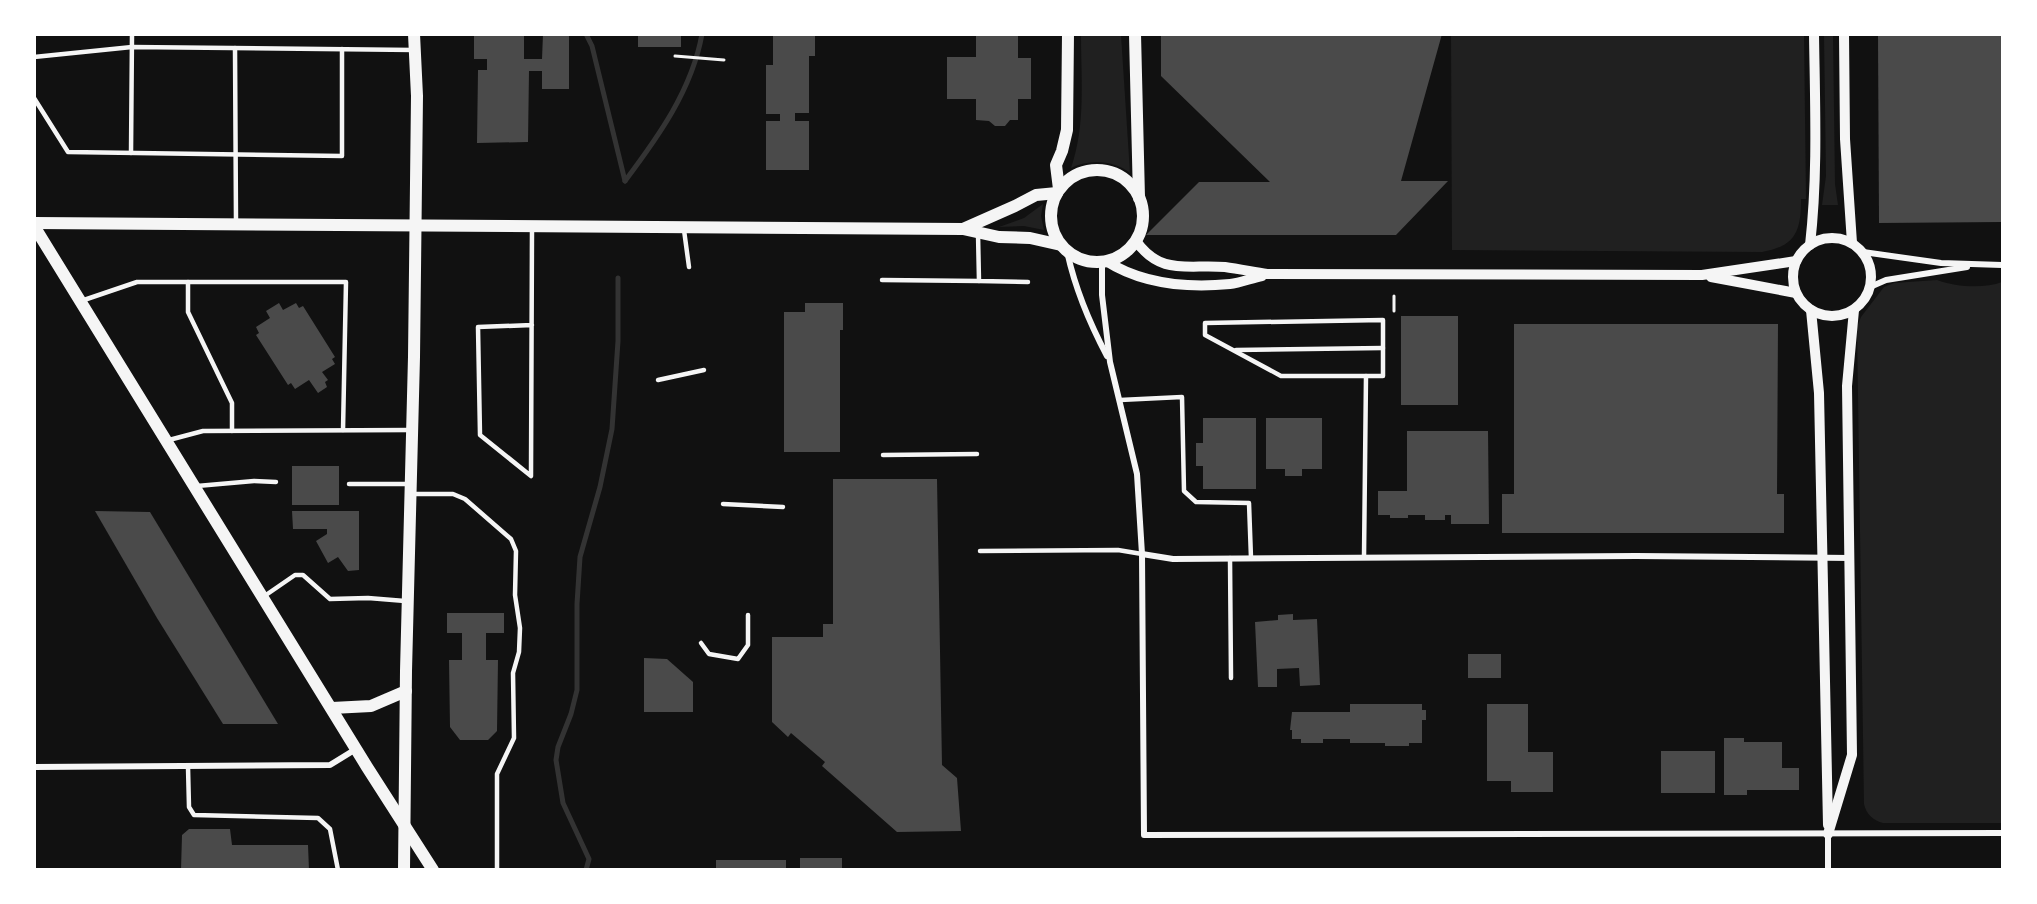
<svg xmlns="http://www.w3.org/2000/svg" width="2037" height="904" font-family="'Titillium Web',sans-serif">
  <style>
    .green { fill: #202020 }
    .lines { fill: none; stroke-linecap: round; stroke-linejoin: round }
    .stream { stroke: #333; stroke-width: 5 }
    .building { fill: #4a4a4a }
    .path { stroke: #f5f5f5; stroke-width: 3 }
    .service { stroke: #f5f5f5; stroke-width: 4.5 }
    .minor { stroke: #f5f5f5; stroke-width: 6 }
    .tertiary { stroke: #f5f5f5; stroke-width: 10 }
    .secondary { stroke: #f5f5f5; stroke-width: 12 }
  </style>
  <rect width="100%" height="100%" fill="#111"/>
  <g class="green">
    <path d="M1081,35h40l9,138c-17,-13 -40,-14 -59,-5 15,-43 10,-89 10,-133z"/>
    <path d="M1451,35h353l2,164h-5c0,32 -5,47 -39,53l-310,-2z"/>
    <polygon points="1824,35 1833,35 1835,184 1838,205 1822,205 1826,176"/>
    <polygon points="1043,204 1041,216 1044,230 1024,226 999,227 1024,218"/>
    <path d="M1937,280c19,7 47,9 65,2v541h-119c-9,-2 -17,-9 -19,-19l-7,-477 4,-10 23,-30 10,-4z"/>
  </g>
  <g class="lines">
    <g class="stream">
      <polyline points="586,34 592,46 625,181"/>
      <path d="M625,181c33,-44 67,-91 77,-147"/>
      <polyline points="586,870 589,859 563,803 556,760 558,747 571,714 577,690 577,604 580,557 600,487 612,429 618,341 618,278"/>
    </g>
  </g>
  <g class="building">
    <polygon points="474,34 524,34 524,59 542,59 543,34 569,35 569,89 542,89 542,71 529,71 528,142 477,143 478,70 487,70 487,59 474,59"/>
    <rect x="638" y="34" width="43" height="13"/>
    <polygon points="773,34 815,34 815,56 809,56 809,113 795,113 795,121 809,121 809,170 766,170 766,121 780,121 780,114 766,114 766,65 773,65"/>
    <polygon points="976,34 1018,34 1018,58 1031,58 1031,99 1018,99 1018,120 1010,120 1005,126 995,126 989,121 976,120 976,99 947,99 947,57 976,57"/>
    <polygon points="1161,34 1442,34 1401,181 1448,181 1396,235 1146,235 1199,182 1270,182 1161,76"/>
    <polygon points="1878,34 2002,34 2002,222 1879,223"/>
    <polygon points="279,303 283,310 296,303 299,308 303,306 335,357 332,359 335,364 322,372 328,380 325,382 327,387 318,393 309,380 295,389 291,383 288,385 256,335 259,333 256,327 270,318 266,311"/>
    <polygon points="805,303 843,303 843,330 840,330 840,452 784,452 784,312 805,312"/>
    <rect x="1401" y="316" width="57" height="89"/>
    <polygon points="1514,324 1778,324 1777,494 1784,494 1784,533 1502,533 1502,494 1514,494"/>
    <polygon points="1203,418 1256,418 1256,489 1203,489 1203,466 1196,466 1196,443 1203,443"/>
    <polygon points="1266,418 1322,418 1322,469 1302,469 1302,476 1285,476 1285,469 1266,469"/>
    <polygon points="1407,431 1488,431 1489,524 1451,524 1451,515 1445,515 1445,520 1425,520 1425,515 1408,515 1408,518 1390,518 1390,515 1378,515 1378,491 1407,491"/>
    <rect x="292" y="466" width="47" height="39"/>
    <polygon points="833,479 937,479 942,765 957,778 961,831 897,832 822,766 825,762 791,733 788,737 772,722 772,637 823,637 823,624 833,624"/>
    <polygon points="95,511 150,512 278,724 223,724 157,618"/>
    <polygon points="292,511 359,511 359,570 348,571 338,557 328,563 316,541 327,534 327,529 293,529"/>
    <polygon points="447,613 504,613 504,633 486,633 486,660 498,660 497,731 488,740 460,740 450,727 449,660 462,660 462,633 447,633"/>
    <polygon points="1293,614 1293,620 1317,619 1320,685 1300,686 1299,668 1277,669 1277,687 1258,687 1255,622 1278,620 1278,615"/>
    <rect x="1468" y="654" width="33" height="24"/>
    <polygon points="644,658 667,659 693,682 693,712 644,712"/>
    <polygon points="1350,704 1422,704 1422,710 1426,710 1426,720 1422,720 1422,743 1409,743 1409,746 1385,746 1385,743 1350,743 1350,739 1323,739 1323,743 1301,743 1301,739 1292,739 1292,730 1290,730 1292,712 1350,712"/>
    <polygon points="1487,704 1528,704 1528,752 1553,752 1553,792 1511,792 1511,781 1487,781"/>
    <polygon points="1724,738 1744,738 1744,742 1782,742 1782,768 1799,768 1799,790 1747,790 1747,795 1724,795"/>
    <rect x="1661" y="751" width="54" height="42"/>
    <polygon points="189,829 230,829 232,845 308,845 309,870 181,870 182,835"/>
    <rect x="800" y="858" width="42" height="12"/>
    <rect x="716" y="860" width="70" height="10"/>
  </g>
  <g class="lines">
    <g class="path">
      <polyline points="675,56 724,60"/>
      <polyline points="1394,311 1394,296"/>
    </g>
    <g class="service">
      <polyline points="235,48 236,222"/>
      <polyline points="34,57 132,47 414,50"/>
      <polyline points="34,98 68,152 342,156 342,49"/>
      <polyline points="131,153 132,34"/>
      <polyline points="684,230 689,267"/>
      <polyline points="978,233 979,281 1028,282"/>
      <polyline points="882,280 979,281"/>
      <polyline points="188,282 188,312 232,403 232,431"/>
      <polyline points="81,301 137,282 346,282 343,430"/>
      <polygon points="1383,320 1383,376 1281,376 1205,335 1205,323"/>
      <polyline points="532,325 478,327 480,435 531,476 532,228"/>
      <polyline points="1236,350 1383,348"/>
      <polyline points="658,380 704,370"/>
      <polyline points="1120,400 1182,397 1184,491 1196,502 1249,503 1251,558"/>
      <polyline points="169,440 203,431 411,430"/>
      <polyline points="883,455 977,454"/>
      <polyline points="349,484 409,484"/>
      <polyline points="197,486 254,481 276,482"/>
      <polyline points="413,494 453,494 465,499 511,539 516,551 515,595 520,628 519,652 513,673 514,738 497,774 497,870"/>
      <polyline points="723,504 783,507"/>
      <polyline points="980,551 1118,550 1142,554"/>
      <polyline points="1364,557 1366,376"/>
      <polyline points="1230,558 1231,678"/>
      <polyline points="263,597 295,575 303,575 330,599 368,598 405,601"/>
      <polyline points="701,643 709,654 738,659 748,645 748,615"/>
      <polyline points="188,767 189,807 194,815 318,818 330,829 338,870"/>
    </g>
    <g class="minor">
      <path d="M1067,251c8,38 22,71 40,105"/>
      <polyline points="1863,252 1941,263 2002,265"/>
      <polyline points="1102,261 1102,295 1110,362 1137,474 1142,554 1144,835 2002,833"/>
      <polyline points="1870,287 1886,280 1967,267"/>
      <polyline points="1142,554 1173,559 1636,556 1851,558"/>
      <polyline points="34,767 330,765 356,749"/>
      <polyline points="1828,834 1828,870"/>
    </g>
    <g class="tertiary">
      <polyline points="1844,34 1845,139 1852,243"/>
      <circle cx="1832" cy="277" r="39"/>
      <path d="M1136,241c25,35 51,23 89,26 14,2 29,5 42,7l435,1 94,-14"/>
      <path d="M1810,245c8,-70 5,-140 4,-211"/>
      <path d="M1106,261c36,23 82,27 124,23 10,-1 22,-6 32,-8"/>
      <polyline points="1711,277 1796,293"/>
      <polyline points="1811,310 1819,393 1828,825"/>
      <polyline points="1828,834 1852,755 1847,386 1854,310"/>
    </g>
    <g class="secondary">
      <polyline points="1135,34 1139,198"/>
      <circle cx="1097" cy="216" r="46"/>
      <polyline points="1059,189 1056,165 1062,151 1067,130 1068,34"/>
      <polyline points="34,223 963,229 999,237 1030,238 1061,245"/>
      <polyline points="34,226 367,767 433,870"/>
      <polyline points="963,229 1015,206 1036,195 1057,193"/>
      <polyline points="332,708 371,706 406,691"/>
      <polyline points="404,870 406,671 414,357 417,96 414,34"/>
    </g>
  </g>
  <rect width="2037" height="904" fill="none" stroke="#ffffff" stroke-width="72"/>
</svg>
